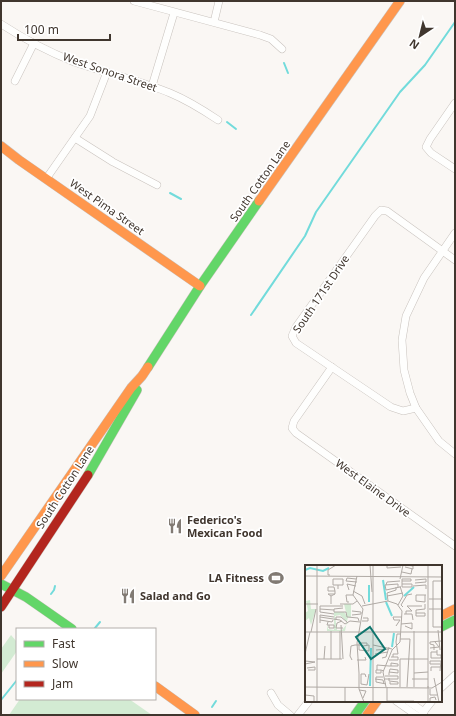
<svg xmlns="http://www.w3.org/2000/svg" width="456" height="716" font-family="'Noto Sans',sans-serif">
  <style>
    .green { fill: #d3ebd3 }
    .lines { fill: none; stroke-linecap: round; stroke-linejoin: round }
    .stream { stroke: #72dbdb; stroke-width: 2 }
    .street-casing { stroke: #c8c2bd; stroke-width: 8 }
    .fast-casing { stroke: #c8c2bd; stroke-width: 10 }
    .slow-casing { stroke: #c8c2bd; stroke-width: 10 }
    .jam-casing { stroke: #c8c2bd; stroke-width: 10 }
    .street { stroke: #fefefd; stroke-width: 7 }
    .fast { stroke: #63d668; stroke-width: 9 }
    .slow { stroke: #ff974d; stroke-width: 9 }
    .jam { stroke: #b3261e; stroke-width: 9 }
    .labels { text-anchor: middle; stroke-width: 3.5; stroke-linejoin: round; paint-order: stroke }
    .street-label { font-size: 11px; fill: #40362e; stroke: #fff }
    .poi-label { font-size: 11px; font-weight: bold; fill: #40362e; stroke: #fff; text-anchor: start }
    .inset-river { fill: none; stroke: #72dbdb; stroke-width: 2 }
    .inset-road { fill: none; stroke: #b0aaa5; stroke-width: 1 }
    .view { fill: #0f766e; fill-opacity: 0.15; stroke: #0f766e; stroke-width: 2 }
    .inset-edge { fill: none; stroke: #40362e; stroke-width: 2 }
  </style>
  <rect width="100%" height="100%" fill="#faf7f4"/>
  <g class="green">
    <polygon points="11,635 17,642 17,651 1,674 1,649"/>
    <polygon points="20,699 129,699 152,715 9,715"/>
  </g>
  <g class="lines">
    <g class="stream">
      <polyline points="284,63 288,73"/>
      <polyline points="227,122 236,129"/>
      <polyline points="170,193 181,199"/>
      <polyline points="251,315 305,236 316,212 400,92 425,65 455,22"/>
      <polyline points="51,594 54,590 55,586"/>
      <polyline points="95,628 100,622"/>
      <polyline points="1,700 17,680"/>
      <polyline points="212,707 216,701"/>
    </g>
    <g class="street-casing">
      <g id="street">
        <polyline points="134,1 260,35 271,39 282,49"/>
        <polyline points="214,22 219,1"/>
        <path d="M1,24c23,15 48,28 73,38 32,11 65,18 96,31 17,7 33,17 48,27"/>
        <polyline points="15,81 34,43"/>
        <polyline points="152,86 174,13"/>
        <polyline points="455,103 430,139 426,147 431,153 455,169"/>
        <polyline points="75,138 113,162 157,185"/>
        <polyline points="46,179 90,116 107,72"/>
        <polyline points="455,233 424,278 406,316 402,340 404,370 410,393 416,408 439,441 455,454"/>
        <polyline points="332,367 294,421 292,428 296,433 455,546"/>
        <polyline points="416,408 403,411 391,407 296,343 292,336 296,327 375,216 381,210 387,211 455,260"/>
        <polyline points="441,688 455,675"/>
        <polyline points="271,693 278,705 290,715"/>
        <polyline points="396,701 416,715"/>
        <polyline points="408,701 424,712"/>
        <polyline points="298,715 309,701"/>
        <polyline points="421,715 432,701"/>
      </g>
    </g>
    <g class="fast-casing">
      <g id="fast">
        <polyline points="148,367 200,286 259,201"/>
        <polyline points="88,475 137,390"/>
        <polyline points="1,584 26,597 72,629"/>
        <polyline points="441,627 455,620"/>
        <polyline points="355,715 365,701"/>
      </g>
    </g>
    <g class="slow-casing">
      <g id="slow">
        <polyline points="1,146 19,160 200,286"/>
        <polyline points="259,201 400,1"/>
        <polyline points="1,576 131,388 142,376 148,367"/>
        <polyline points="441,616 455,609"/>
        <polyline points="155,686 195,715"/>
        <polyline points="367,715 377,701"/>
      </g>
    </g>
    <g class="jam-casing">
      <polyline id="jam" points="1,607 88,475"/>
    </g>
    <use href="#street" class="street"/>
    <use href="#fast" class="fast"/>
    <use href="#slow" class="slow"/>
    <use href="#jam" class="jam"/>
  </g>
  <defs>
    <g id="restaurant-bare" transform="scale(1.2)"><path d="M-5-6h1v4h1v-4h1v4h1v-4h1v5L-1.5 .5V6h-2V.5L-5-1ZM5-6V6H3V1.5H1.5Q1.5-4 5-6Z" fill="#817a73" stroke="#fff" stroke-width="2.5" paint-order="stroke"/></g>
    <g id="stadium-bare" transform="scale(1.2)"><path d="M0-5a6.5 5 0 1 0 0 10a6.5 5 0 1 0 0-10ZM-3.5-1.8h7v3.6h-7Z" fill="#817a73" stroke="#fff" stroke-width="2.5" paint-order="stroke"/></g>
  </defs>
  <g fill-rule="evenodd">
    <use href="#restaurant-bare" x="175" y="526"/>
    <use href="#stadium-bare" x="276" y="578"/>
    <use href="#restaurant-bare" x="128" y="596"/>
  </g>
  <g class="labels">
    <g class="street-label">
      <text transform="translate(110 72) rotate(19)" y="4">West Sonora Street</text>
      <text transform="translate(260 181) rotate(-55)" y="4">South Cotton Lane</text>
      <text transform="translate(107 207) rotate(35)" y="4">West Pima Street</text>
      <text transform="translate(321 294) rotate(-56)" y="4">South 171st Drive</text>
      <text transform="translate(65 487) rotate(-57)" y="4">South Cotton Lane</text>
      <text transform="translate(373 488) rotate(36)" y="4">West Elaine Drive</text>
    </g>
    <g class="poi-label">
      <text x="187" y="524">Federico's<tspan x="187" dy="13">Mexican Food</tspan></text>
      <text x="264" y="582" text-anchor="end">LA Fitness</text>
      <text x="140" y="600">Salad and Go</text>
    </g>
  </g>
  <g transform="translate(305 565)">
    <rect width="137" height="137" fill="#faf7f4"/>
    <path d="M5,35l1,9h5l-5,16 -2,-7 -4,3v-8l3,-2 -2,-10zM39,39h7v13h-3l-3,14h-18v-6l1,4 6,1v-18h10l3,4zM35,50l8,8 -6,7h-5l-2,-14z" fill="#d3ebd3" fill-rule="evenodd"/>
    <path class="inset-river" d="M0,5l5,-2 13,3 6,-3M78,15l3,20M64,20v17M99,31l10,-9M81,37l6,14M87,82l2,-14M65,121l1,-38"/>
    <path class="inset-road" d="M12,0v137M65,0l2,27M68,0v137M85,0h-3v3l14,-1M123,0v123M100,2l8,2v-3l-6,-1M97,7l9,2 1,-5M25,10h-2v-5l8,-5M0,11l137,1M52,11l-4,19 10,14 -6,34 2,30M51,14l-9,-1 -1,3 11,1M95,14l3,-14M97,16h9v-2h-9v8h10v-3h-10M137,16h-9v46h9M110,18l11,-1v-3l-11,1M33,20h5v-6h-10v6h5v4M81,20l1,-3 13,-1M108,21l13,-1v4M93,22v-3l-13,1 1,5 14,-3M44,25l-2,-6 9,2M30,26l-1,-4h-6v4h7v3M48,26l9,5 3,8M120,30v7l-9,-1v-6h10M26,31l4,-2h-7l3,2v8M82,31l16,-3M124,34h13M83,36l-1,-8 9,-3v-3M44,37h-2l-1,-7h7M0,39h13M35,39h13l4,-3M93,40l5,-9 -3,-10M57,41l26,-5 9,3 5,7 -2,31 -8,8 -9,22 3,15M102,41h15M98,42l-2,-2 6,-10 5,-1M15,44l14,1M124,44h13M29,47h12l1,5 11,1 1,3M29,47v-3l9,-1M111,48h9v3h-9v-6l9,-1v-5M29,49l-14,-2v-6h23M99,49h8l1,6M101,49v-3h6l-5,-5M47,50l9,-1v-2l-9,-1M15,52l20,3 5,4 5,-3 10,1M15,55l12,2 1,-2M31,55v-3h5l6,5M37,56l-5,2 -1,5h7M57,56h6v-3h-5M23,57l-1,3h7v3h-5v-3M15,58v-8l14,2M96,59l11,-1v6l-7,-3M36,60l2,34M91,61l4,-6h-6l-1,-3h9M133,65l2,20M35,66v28M109,66v56M0,67h137M6,67l5,-23M95,74h10l-3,48M68,80l19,4M125,83l9,-1 -4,-5M71,85l13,-1M129,85v-5l-4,-1v-2l11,-1M132,87h-6v6h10v-3h-4v-5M0,89l5,-22M70,89l13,-2M88,92v-3h5l-2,-12 1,-8h3M77,93l4,-1 3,-10M12,94h25M19,94l1,-13M26,94v-28M47,95l-2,-4 1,-10 4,-1h6l2,1 6,-1v6l-10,-1v-7h8v2M52,95h9l-1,-3M84,95h9v-3h-7M0,96l10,1 -10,2M2,103l8,-1v3h-7M72,105v-5l12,1h9v-2l-7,-1v3M76,105v3h-5v-3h5l3,1M126,106v-4h9M135,106l1,-10h-11v3h10M54,108v16l5,13M109,108l14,-1M84,110v-2l1,-4 8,1v3l-9,-1M80,111h13v3h-13M61,112l-1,-3h-4v10l6,1 2,-11M78,112h-7v5l10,2M84,113v3l9,1v2h-8v-2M129,113l5,24M70,114l8,1 1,4M107,114h16M0,122l127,1 10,-6M95,122v-28h28M125,124v6h7M54,125l7,1 -3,7M0,130l9,1v5M82,136h27M40,137v-15M82,137v-15M123,137v-16M125,137v-4l5,-1 1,3"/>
    <path class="view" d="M65,62l15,22 -14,10 -15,-22z"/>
    <rect width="137" height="137" class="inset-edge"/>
  </g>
  <rect width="456" height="716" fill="none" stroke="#40362e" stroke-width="4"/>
  <rect x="16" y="628" width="140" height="72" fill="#ffffff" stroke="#b3afab"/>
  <rect x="24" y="641" width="20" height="6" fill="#63d668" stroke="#b3afab"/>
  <text x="52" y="648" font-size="12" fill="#40362e">Fast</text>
  <rect x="24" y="661" width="20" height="6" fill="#ff974d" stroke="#b3afab"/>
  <text x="52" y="668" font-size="12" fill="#40362e">Slow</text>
  <rect x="24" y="681" width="20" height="6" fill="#b3261e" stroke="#b3afab"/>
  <text x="52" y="688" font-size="12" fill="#40362e">Jam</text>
  <g transform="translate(420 36) rotate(215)" stroke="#ffffff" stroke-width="3" paint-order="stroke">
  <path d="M0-3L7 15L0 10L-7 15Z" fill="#40362e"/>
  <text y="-6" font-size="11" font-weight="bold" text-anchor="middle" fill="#40362e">N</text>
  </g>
  <path d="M18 34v6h92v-6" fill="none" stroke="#40362e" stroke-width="2"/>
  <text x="24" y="34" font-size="12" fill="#40362e" stroke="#ffffff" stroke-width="3" paint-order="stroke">100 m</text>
</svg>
